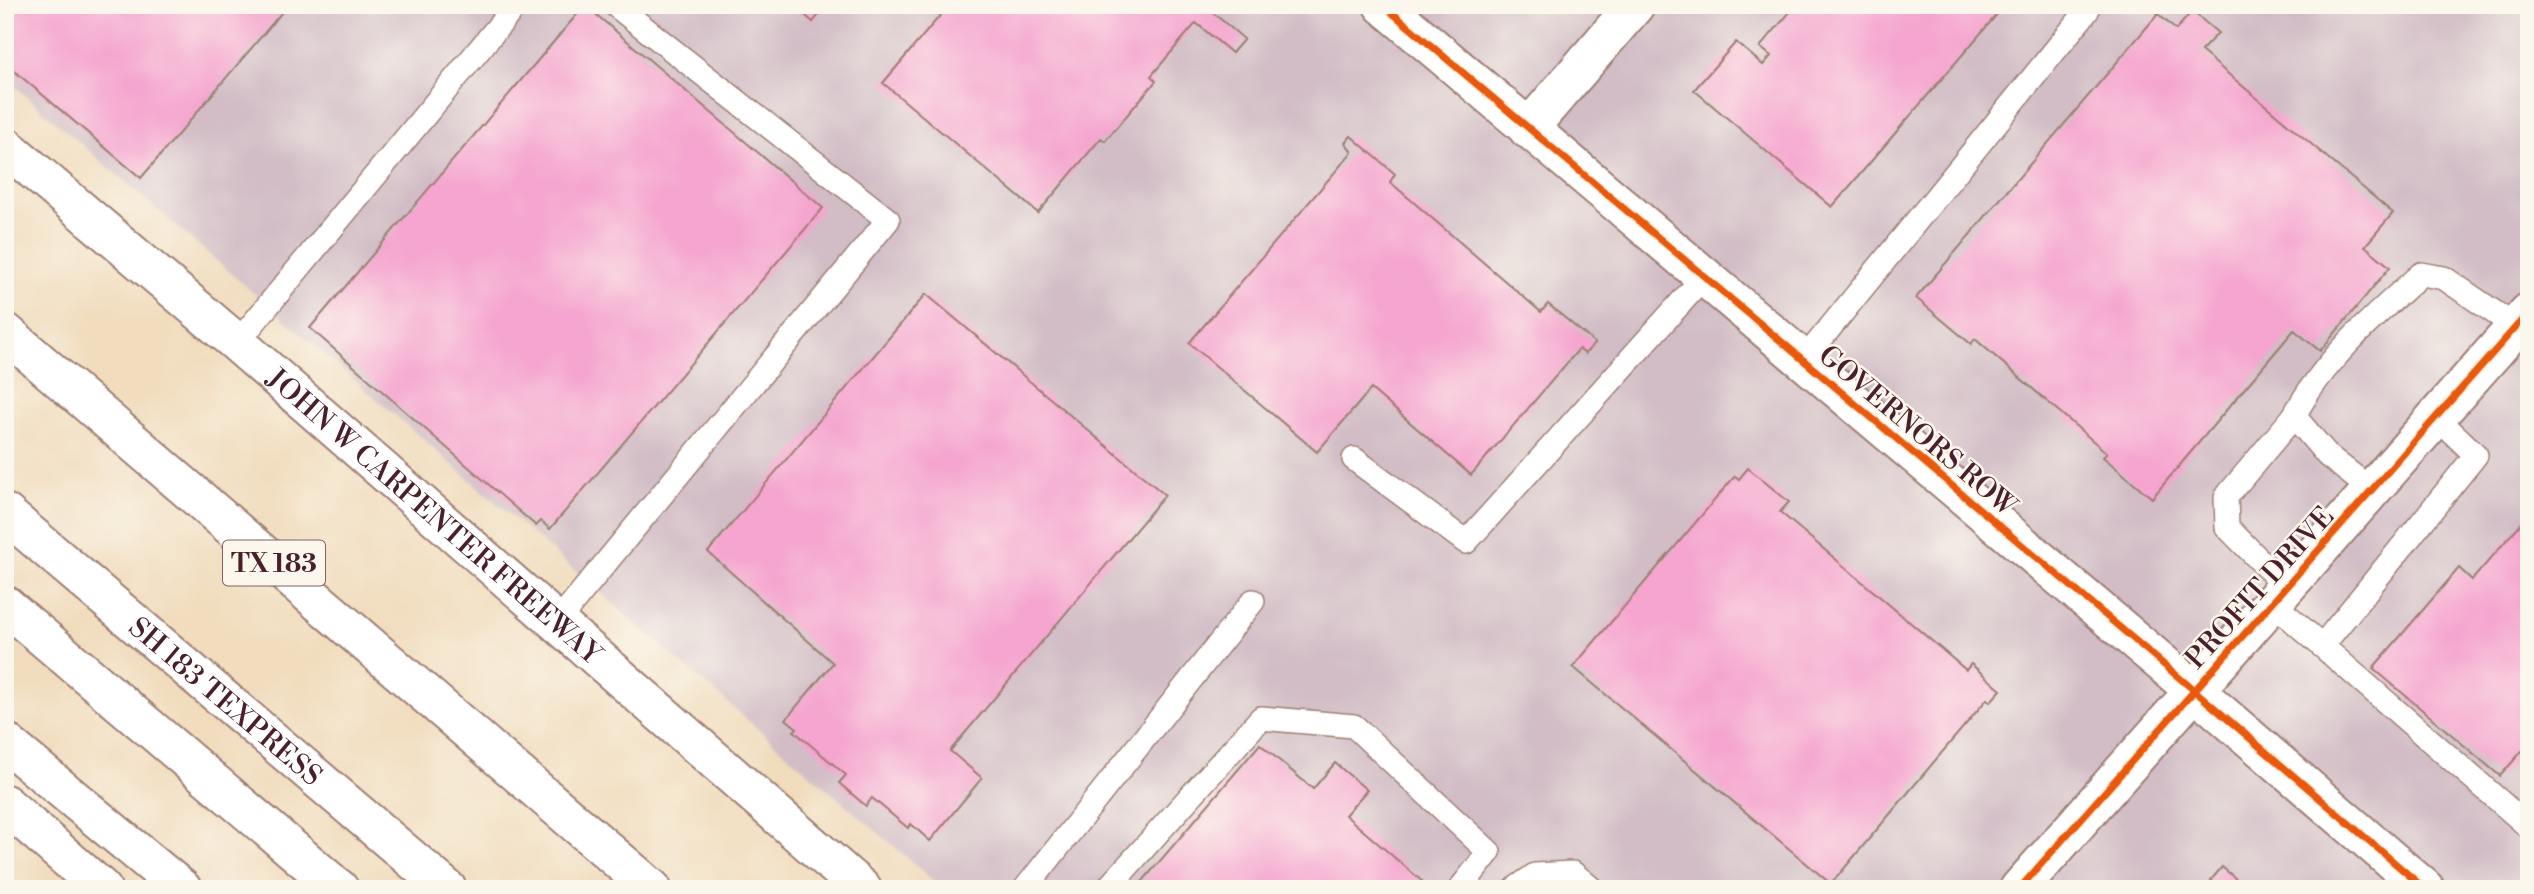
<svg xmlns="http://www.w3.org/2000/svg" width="2534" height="894" font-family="'Libre Bodoni',serif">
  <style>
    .industrial { fill: #d2bdc6 }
    .building { fill: #f5a5cf }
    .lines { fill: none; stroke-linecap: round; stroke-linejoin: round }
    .lane-casing { stroke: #9e7e74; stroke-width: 26 }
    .street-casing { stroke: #9e7e74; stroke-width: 42 }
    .secondary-casing { stroke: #9e7e74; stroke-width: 42 }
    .highway-casing { stroke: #9e7e74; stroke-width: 42 }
    .lane { stroke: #fff; stroke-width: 23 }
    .street { stroke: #fff; stroke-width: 38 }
    .secondary { stroke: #fff; stroke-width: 38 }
    .highway { stroke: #fff; stroke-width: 38 }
    .cycleway-casing { stroke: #fbf7ec; stroke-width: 11 }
    .cycleway { stroke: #e8590c; stroke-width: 7 }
    .labels { text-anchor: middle; stroke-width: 5; stroke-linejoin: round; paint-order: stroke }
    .shield { fill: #fbf7ec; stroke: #7f6065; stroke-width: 2 }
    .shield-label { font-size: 26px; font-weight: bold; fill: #4a1f2b }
    .street-label { font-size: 28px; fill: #4a1f2b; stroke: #fbf7ec }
  </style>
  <rect width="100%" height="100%" fill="#fbf7ec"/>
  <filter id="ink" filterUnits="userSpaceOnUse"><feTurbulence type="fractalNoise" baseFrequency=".0143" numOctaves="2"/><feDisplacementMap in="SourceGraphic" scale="14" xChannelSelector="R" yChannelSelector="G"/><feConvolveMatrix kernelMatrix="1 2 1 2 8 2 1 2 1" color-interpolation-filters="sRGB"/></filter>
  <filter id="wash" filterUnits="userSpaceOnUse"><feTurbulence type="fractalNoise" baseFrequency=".00686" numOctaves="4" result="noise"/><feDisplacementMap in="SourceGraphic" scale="28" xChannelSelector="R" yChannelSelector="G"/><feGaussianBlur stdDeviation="1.57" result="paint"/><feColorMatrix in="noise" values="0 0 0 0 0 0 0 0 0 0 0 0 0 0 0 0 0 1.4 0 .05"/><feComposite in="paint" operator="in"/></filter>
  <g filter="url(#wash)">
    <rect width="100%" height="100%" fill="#f1dcbd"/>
    <polygon class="industrial" points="5,5 2529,5 2529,889 943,889 5,78"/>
    <g id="blocks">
      <g class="building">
        <polygon points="5,5 288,5 141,178 5,63"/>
        <polygon points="585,5 823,208 550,529 541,521 536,526 310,328"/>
        <polygon points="793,5 827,5 813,22"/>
        <polygon points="949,5 1204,5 1244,39 1232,53 1196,23 1151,76 1156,81 1105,141 1101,138 1038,213 883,83"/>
        <polygon points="1796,5 2005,5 1832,207 1694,90 1736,42 1763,65 1771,56 1760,47"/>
        <polygon points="2192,11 2218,33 2201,51 2393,213 2365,246 2390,267 2320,351 2294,330 2152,498 2103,457 2107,453 1975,339 1971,344 1916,298 2158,14 2176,30"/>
        <polygon points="1351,136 1395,174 1390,182 1541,312 1548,304 1595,343 1585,354 1579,349 1471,475 1371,389 1317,452 1189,343 1352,152 1345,143"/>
        <polygon points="926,294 1165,495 950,751 982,778 930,841 911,824 908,828 872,798 866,806 839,783 846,775 794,731 797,728 786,719 833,663 708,552"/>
        <polygon points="1748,468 1789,502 1780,512 1966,670 1971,664 2001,690 1990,702 1987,699 1831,884 1573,667 1735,476 1739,479"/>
        <polygon points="2529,514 2529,757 2522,751 2500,776 2373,668 2459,568 2472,580"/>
        <polygon points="1260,744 1313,789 1335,763 1367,790 1345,815 1431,889 1136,889"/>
        <polygon points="2222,867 2248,889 2215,889 2217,886 2211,880"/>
      </g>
    </g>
  </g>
  <g filter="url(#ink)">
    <use href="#blocks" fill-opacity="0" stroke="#9e7e74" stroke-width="2"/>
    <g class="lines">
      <g class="lane-casing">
        <g id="lane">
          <polyline points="237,343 516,5"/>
          <polyline points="1803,361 2087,11"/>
          <polyline points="1354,459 1466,542 1704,277"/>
          <path d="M2373,491l-45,-35 -34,-40c29,-55 81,-101 127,-142l23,4 72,49"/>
          <polyline points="2286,587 2227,527 2226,497 2294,416"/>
          <polyline points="2273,603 2529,827"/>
          <polyline points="557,622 888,220 615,5"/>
          <polyline points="2322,646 2476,455 2436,417"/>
          <polyline points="1025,889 1253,601"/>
          <polyline points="1107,889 1261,718 1354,726 1489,852 1460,889"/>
          <polyline points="1515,889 1535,875 1573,873 1592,889"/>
        </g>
      </g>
      <g class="street-casing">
        <g id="street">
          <polyline points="1383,5 2195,691 2425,889"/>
          <polyline points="1528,129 1635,5"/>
          <polyline points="2019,889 2529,312"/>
        </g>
      </g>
      <g class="secondary-casing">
        <g id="secondary">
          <path id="s1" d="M5,146l232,197 625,546"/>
        </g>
      </g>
      <g class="highway-casing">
        <g id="highway">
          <polyline points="5,332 652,889"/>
          <path id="s2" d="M5,513l442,376"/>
          <polyline points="5,605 339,889"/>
          <polyline points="5,742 182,889"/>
          <polyline points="5,804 102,889"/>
        </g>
      </g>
      <use href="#lane" class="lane"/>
      <use href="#street" class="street"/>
      <use href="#secondary" class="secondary"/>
      <use href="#highway" class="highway"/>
      <g class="cycleway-casing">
        <g id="cycleway">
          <polyline points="1383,5 2195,691 2425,889"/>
          <polyline points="2019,889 2529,312"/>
        </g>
      </g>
      <use href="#cycleway" class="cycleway"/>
    </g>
  </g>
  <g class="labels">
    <rect class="shield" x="223" y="540.5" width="102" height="45" rx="5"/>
    <g class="shield-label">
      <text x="274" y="572">TX 183</text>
    </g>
    <g class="street-label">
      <text transform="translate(1918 430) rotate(40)" y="10">GOVERNORS ROW</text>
      <text dy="10" stroke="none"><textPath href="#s1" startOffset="567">JOHN W CARPENTER FREEWAY</textPath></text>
      <text transform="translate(2259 587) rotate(-48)" y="10">PROFIT DRIVE</text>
      <text dy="10" stroke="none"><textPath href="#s2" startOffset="290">SH 183 TEXPRESS</textPath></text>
    </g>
  </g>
  <rect width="2534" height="894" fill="none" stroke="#fbf7ec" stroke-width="28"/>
</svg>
